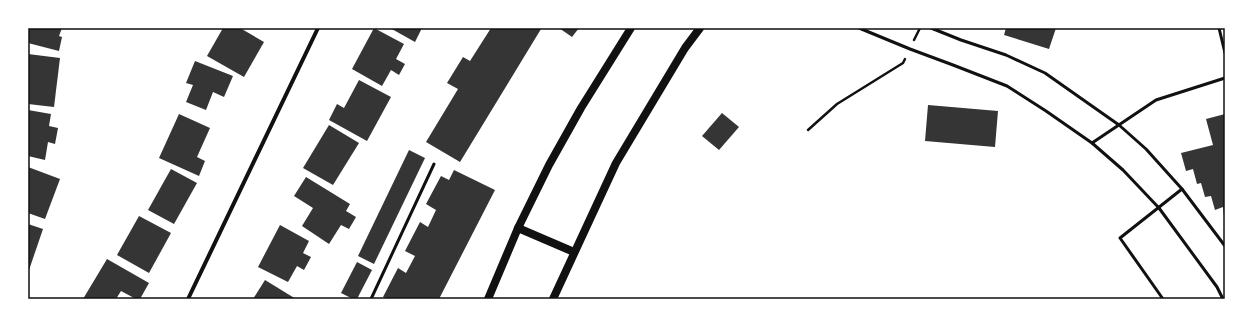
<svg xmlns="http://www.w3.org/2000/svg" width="1253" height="327" font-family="Signika,sans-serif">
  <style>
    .building { fill: #353535 }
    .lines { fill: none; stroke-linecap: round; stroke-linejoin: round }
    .path { stroke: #111; stroke-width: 2.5 }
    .service { stroke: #111; stroke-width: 3 }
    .minor { stroke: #111; stroke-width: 4 }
    .secondary { stroke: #111; stroke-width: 8 }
    .neatline { fill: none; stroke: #111; stroke-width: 1.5 }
  </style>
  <rect width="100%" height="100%" fill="#fff"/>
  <g class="building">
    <polygon points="28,28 62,28 59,36 62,37 59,51 28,43"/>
    <polygon points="223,28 240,28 264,42 244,77 207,56"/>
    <polygon points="374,28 404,44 396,59 405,64 399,75 391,70 382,86 352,69"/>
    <polygon points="390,28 422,28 415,42"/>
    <polygon points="491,28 541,29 460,162 426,142 458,89 447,83 463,57 470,61"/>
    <polygon points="559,28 579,28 572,37"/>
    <polygon points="1006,28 1056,28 1049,49 1004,35"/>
    <polygon points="28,54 60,58 54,107 28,104"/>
    <polygon points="195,61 233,76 224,97 213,92 206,110 186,102 193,85 186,83"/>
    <polygon points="359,80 391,97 367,141 329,120 337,104 344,108"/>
    <polygon points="928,105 998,111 995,147 925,141"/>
    <polygon points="28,110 51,114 49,126 58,128 55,144 48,142 45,160 28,156"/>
    <polygon points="722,113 739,127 719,150 702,136"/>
    <polygon points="179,114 210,128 197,157 205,161 199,176 159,158"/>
    <polygon points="1225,114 1225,214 1224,215 1223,207 1215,210 1211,196 1205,197 1201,183 1197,184 1193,169 1186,171 1181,153 1213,145 1206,119"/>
    <polygon points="329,125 359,143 333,185 303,168"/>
    <polygon points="409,150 425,158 374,264 358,256"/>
    <polygon points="28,167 60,179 45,219 28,213"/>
    <polygon points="171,169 197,183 174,224 148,210"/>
    <polygon points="454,170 495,190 439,299 388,299 383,297 398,268 406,273 415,256 405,251 420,222 428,227 436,210 426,204 441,176 449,180"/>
    <polygon points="306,177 350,204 346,211 356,217 349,229 341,225 329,244 302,226 313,208 294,196"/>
    <polygon points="139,216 171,233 149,273 117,255"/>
    <polygon points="28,224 43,229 28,273"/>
    <polygon points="280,225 309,241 303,253 311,257 304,270 297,266 288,282 258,267"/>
    <polygon points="107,259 149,283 140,299 136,299 121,291 116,299 83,299"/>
    <polygon points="357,262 372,270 357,299 353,299 341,293"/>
    <polygon points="265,280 296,299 253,299"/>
  </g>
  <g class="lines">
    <g class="path">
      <polyline points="914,40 920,28"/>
      <polyline points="808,130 837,104 903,63 905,59"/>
    </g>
    <g class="service">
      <polyline points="859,28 910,49 953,65 1007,86 1046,111 1092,143 1123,170 1159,208 1217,287 1223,299"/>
      <polyline points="931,28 961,40 1006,55 1045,73 1119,125 1146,149 1182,189 1225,246"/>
      <polyline points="1219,28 1225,53"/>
      <polyline points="1092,143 1156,100 1225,78"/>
      <polyline points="371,299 434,164"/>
      <polyline points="1163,299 1120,238 1182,189"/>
    </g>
    <polyline class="minor" points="188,299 318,28"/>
    <g class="secondary">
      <polyline points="518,228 574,252"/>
      <polyline points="488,299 518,228 549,165 581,108 631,28"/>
      <polyline points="553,299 616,163 685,48 700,28"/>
    </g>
  </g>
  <rect width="1253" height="327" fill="none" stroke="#ffffff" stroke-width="58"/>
  <rect x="29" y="29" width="1195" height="269" class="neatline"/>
</svg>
